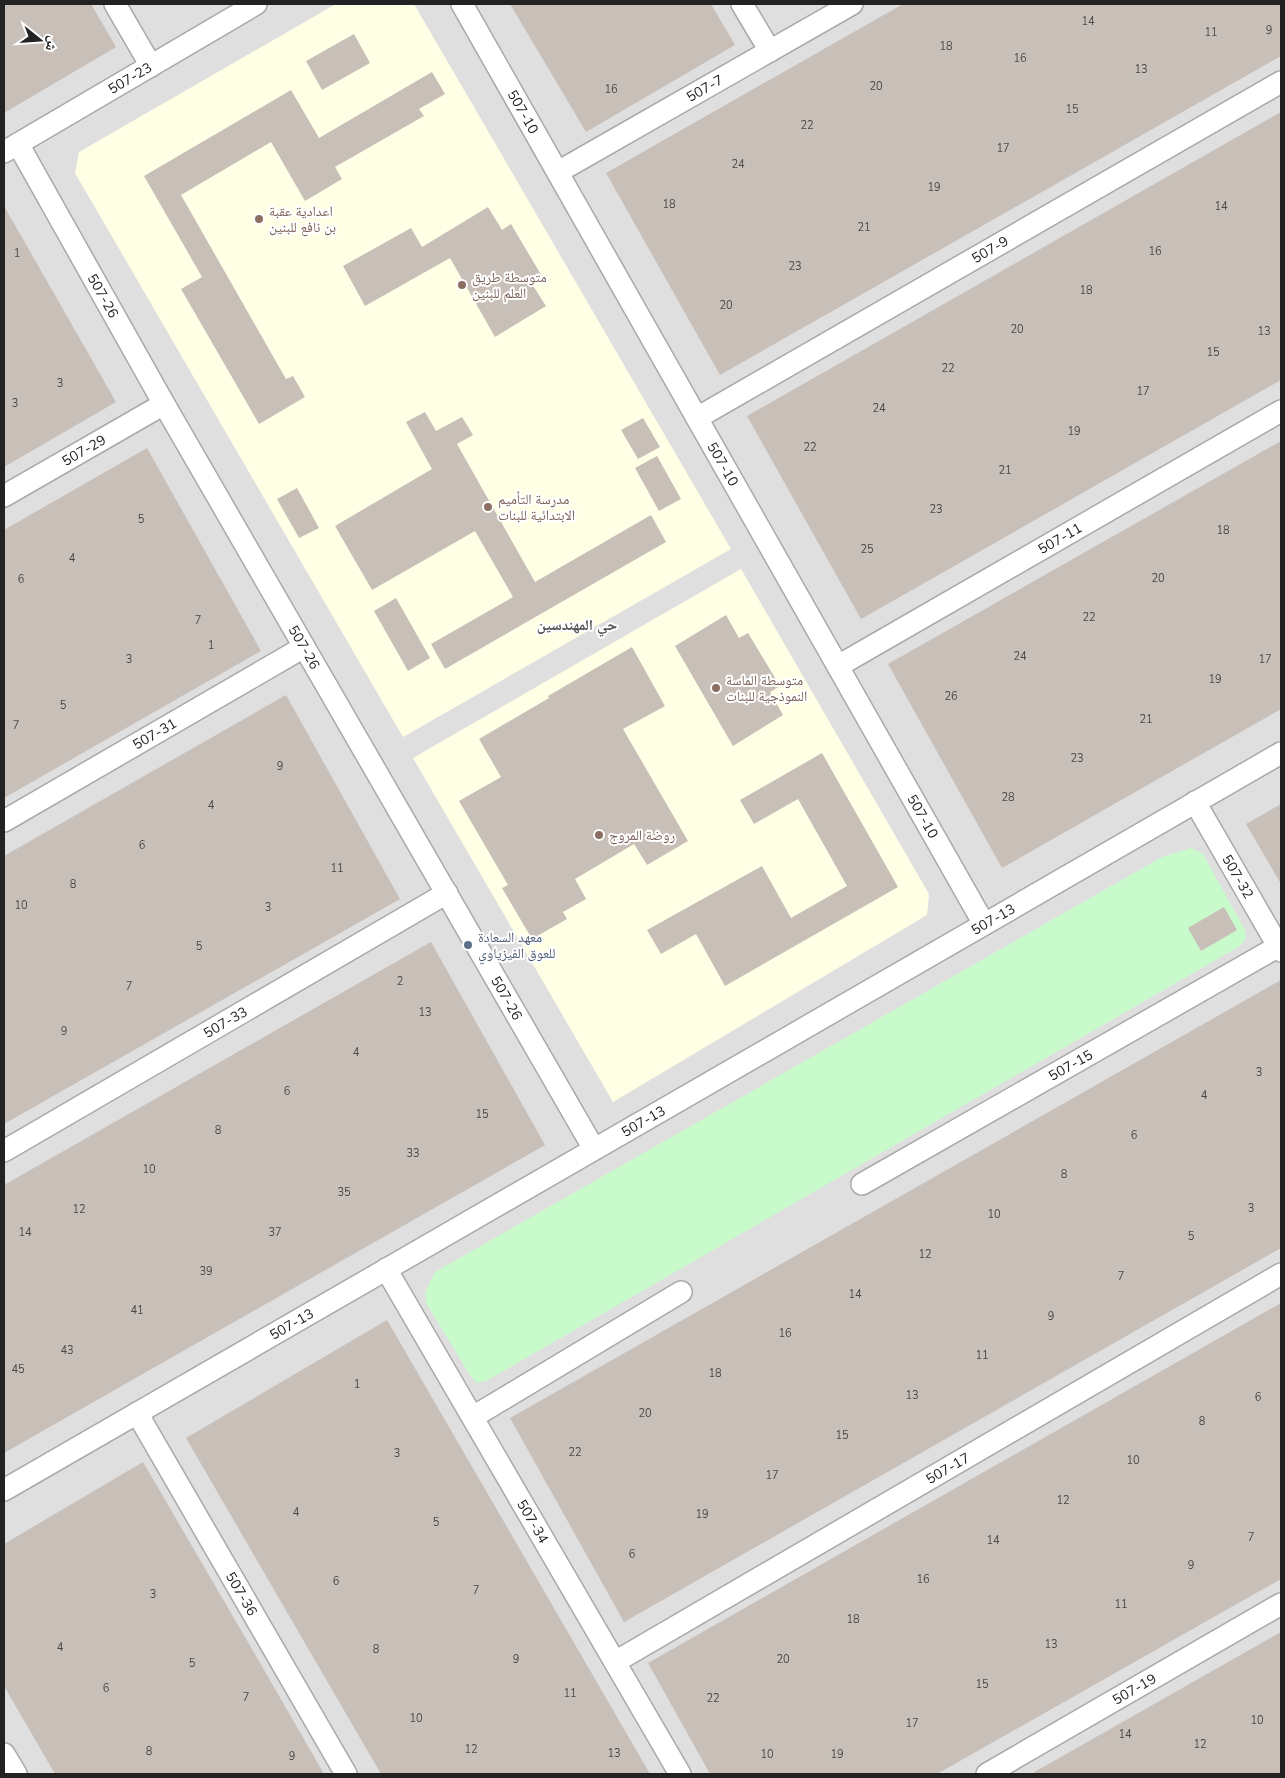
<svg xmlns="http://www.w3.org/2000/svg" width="1285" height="1778" font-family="'Nunito Sans','Noto Naskh Arabic',sans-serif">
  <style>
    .residential { fill: #e0dfdf }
    .education { fill: #ffffe5 }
    .park { fill: #c8facc }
    .building { fill: #c7bfb8 }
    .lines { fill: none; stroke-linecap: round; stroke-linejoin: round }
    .street-casing { stroke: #a9a9a9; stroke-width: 24 }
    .street { stroke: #fff; stroke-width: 21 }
    .education-dot { fill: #8d6e63; stroke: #fff; stroke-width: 2 }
    .service-dot { fill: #5c6f8a; stroke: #fff; stroke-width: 2 }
    .labels { text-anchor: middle; stroke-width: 4; stroke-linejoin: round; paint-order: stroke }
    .number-label { font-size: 11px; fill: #4b4948 }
    .street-label { font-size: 14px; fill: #222; stroke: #fff }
    .education-label { font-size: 14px; fill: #785e54; stroke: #fff; text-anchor: start }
    .service-label { font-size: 14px; fill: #4e5e75; stroke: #fff; text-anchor: start }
    .neighbourhood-label { font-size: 15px; font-weight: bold; fill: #555; stroke: #fff }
  </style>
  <rect width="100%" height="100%" fill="#f2efe9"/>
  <rect class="residential" x="4" y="4" width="1277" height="1770"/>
  <g class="education">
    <polygon points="336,4 414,4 731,549 403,737 75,173 79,152"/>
    <polygon points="741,569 929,894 927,915 613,1102 413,758"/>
  </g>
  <polygon class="park" points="1191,848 1203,854 1245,930 1246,939 1240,946 488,1380 477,1383 471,1377 426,1303 425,1292 435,1272 1162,857"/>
  <g class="building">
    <polygon points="4,4 91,4 116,47 4,113"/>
    <polygon points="510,4 711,4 735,45 586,132"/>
    <polygon points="903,4 1281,4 1281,56 720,375 606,173"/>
    <polygon points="354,34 370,63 322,90 306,61"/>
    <polygon points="432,72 445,94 419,109 424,116 335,167 342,179 305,201 271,142 181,195 286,379 293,376 305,397 259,424 181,289 202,277 144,176 291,90 319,138"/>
    <polygon points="1281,112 1281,380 861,619 747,416"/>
    <polygon points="4,206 116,402 4,467"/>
    <polygon points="488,207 502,230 511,224 543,278 532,284 546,306 495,337 450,258 365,306 343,266 411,228 422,247"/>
    <polygon points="425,412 436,431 462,417 473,435 457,444 535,582 651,515 666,542 445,669 431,644 513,597 475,531 372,590 335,526 432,469 406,422"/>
    <polygon points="643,418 660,447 638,459 621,430"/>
    <polygon points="1281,441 1281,709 1002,868 888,664"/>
    <polygon points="147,448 261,651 4,798 4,530"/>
    <polygon points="657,456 681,499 659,511 635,468"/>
    <polygon points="297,488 319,528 299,538 277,499"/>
    <polygon points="396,598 430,658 408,671 374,611"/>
    <polygon points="726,615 739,638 748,633 780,686 770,692 783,715 733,746 675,646"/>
    <polygon points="632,647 665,706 623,729 688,841 647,865 634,844 575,879 586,899 563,912 567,919 532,939 502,888 508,885 459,801 501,777 479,739 549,698 548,696"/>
    <polygon points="286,695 400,899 4,1124 4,856"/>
    <polygon points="822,753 898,887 725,986 696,934 661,954 647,930 762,866 791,918 847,886 798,799 754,824 740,800"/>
    <polygon points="1281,804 1281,884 1246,824"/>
    <polygon points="1224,907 1237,930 1201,951 1188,928"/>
    <polygon points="431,942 545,1145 4,1453 4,1185"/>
    <polygon points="1281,980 1281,1248 624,1622 510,1418"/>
    <polygon points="1281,1303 1281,1579 937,1774 710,1774 648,1663"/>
    <polygon points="387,1320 507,1527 650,1774 381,1774 266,1576 186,1438"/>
    <polygon points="143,1462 263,1668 324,1774 55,1774 4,1686 4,1544"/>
    <polygon points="1281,1632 1281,1774 1031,1774 1207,1674"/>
  </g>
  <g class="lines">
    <g class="street-casing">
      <g id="street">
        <polyline points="115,4 151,66"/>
        <path id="s1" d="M462,4l522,920"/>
        <polyline points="742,4 770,51"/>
        <path id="s2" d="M18,144l146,260 430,745"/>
        <path id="s3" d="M4,152l252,-148"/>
        <path id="s4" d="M558,172l294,-168"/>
        <path id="s5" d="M697,418l584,-336"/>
        <path id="s6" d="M4,496l160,-92"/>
        <path id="s7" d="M838,666l443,-255"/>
        <path id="s8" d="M1195,802l86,149"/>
        <path id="s9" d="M4,821l300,-174"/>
        <path id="s10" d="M4,1151l443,-258"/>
        <path id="s11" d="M862,1184l417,-238"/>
        <path id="s12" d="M386,1269l294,505"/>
        <path id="s13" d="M137,1413l209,361"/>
        <polyline points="473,1417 681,1292"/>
        <path id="s14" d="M4,1490l1277,-737"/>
        <path id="s15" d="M615,1662l666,-388"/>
        <polyline points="4,1754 16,1774"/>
        <path id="s16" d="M987,1774l294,-170"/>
      </g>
    </g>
    <use href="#street" class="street"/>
  </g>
  <g class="education-dot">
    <circle cx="259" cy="219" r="5"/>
    <circle cx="462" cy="285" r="5"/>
    <circle cx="488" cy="507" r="5"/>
    <circle cx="716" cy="688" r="5"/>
    <circle cx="599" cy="835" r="5"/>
  </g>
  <circle class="service-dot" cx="468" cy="945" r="5"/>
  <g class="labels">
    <g class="number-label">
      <text x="1088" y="25">14</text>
      <text x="1269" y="34">9</text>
      <text x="1211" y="36">11</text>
      <text x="946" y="50">18</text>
      <text x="1020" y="62">16</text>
      <text x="1141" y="73">13</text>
      <text x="876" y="90">20</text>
      <text x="611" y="93">16</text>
      <text x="1072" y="113">15</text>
      <text x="807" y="129">22</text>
      <text x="1003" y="152">17</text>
      <text x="738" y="168">24</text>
      <text x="934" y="191">19</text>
      <text x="669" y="208">18</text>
      <text x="1221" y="210">14</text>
      <text x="864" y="231">21</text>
      <text x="1155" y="255">16</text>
      <text x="17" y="257">1</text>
      <text x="795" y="270">23</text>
      <text x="1086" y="294">18</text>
      <text x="726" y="309">20</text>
      <text x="1017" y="333">20</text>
      <text x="1264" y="335">13</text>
      <text x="1213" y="356">15</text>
      <text x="948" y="372">22</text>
      <text x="60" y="387">3</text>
      <text x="1143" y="395">17</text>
      <text x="15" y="407">3</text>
      <text x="879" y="412">24</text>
      <text x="1074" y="435">19</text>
      <text x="810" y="451">22</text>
      <text x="1005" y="474">21</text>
      <text x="936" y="513">23</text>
      <text x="141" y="523">5</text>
      <text x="1223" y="534">18</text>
      <text x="867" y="553">25</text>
      <text x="72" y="562">4</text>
      <text x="1158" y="582">20</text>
      <text x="21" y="583">6</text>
      <text x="1089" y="621">22</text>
      <text x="198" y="624">7</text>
      <text x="211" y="649">1</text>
      <text x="1020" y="660">24</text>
      <text x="129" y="663">3</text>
      <text x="1265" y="663">17</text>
      <text x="1215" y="683">19</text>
      <text x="951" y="700">26</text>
      <text x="63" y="709">5</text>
      <text x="1146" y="723">21</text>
      <text x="16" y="729">7</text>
      <text x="1077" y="762">23</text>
      <text x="280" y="770">9</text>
      <text x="1008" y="801">28</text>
      <text x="211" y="809">4</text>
      <text x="142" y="849">6</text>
      <text x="337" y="872">11</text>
      <text x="73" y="888">8</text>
      <text x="21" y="909">10</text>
      <text x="268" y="911">3</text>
      <text x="199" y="950">5</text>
      <text x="400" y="985">2</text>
      <text x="129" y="990">7</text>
      <text x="425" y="1016">13</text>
      <text x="64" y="1035">9</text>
      <text x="356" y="1056">4</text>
      <text x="1259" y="1076">3</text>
      <text x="287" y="1095">6</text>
      <text x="1204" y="1099">4</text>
      <text x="482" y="1118">15</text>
      <text x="218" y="1134">8</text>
      <text x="1134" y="1139">6</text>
      <text x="413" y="1157">33</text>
      <text x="149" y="1173">10</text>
      <text x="1064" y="1178">8</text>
      <text x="344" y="1196">35</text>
      <text x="1251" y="1212">3</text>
      <text x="79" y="1213">12</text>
      <text x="994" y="1218">10</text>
      <text x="25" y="1236">14</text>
      <text x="275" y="1236">37</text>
      <text x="1191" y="1240">5</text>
      <text x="925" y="1258">12</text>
      <text x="206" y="1275">39</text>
      <text x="1121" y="1280">7</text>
      <text x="855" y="1298">14</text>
      <text x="137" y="1314">41</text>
      <text x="1051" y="1320">9</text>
      <text x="785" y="1337">16</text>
      <text x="67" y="1354">43</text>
      <text x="982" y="1359">11</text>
      <text x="18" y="1373">45</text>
      <text x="715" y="1377">18</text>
      <text x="357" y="1388">1</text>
      <text x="912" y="1399">13</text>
      <text x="1258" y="1401">6</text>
      <text x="645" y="1417">20</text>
      <text x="1202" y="1425">8</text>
      <text x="842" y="1439">15</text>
      <text x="575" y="1456">22</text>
      <text x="397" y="1457">3</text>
      <text x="1133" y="1464">10</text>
      <text x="772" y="1479">17</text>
      <text x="1063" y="1504">12</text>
      <text x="296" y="1516">4</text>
      <text x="702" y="1518">19</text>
      <text x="436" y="1526">5</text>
      <text x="1251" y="1541">7</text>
      <text x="993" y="1544">14</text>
      <text x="632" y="1558">6</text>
      <text x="1191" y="1569">9</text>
      <text x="923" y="1583">16</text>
      <text x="336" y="1585">6</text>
      <text x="476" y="1594">7</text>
      <text x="153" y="1598">3</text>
      <text x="1121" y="1608">11</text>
      <text x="853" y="1623">18</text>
      <text x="1051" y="1648">13</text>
      <text x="60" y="1651">4</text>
      <text x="376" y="1653">8</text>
      <text x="516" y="1663">9</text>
      <text x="783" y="1663">20</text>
      <text x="192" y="1667">5</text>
      <text x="982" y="1688">15</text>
      <text x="106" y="1692">6</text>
      <text x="570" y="1697">11</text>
      <text x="246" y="1701">7</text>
      <text x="713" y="1702">22</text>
      <text x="416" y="1722">10</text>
      <text x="1257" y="1724">10</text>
      <text x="912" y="1727">17</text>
      <text x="1125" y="1738">14</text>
      <text x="1200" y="1748">12</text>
      <text x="471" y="1753">12</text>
      <text x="149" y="1755">8</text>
      <text x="614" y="1757">13</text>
      <text x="767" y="1758">10</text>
      <text x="837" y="1758">19</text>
      <text x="292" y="1760">9</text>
    </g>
    <g class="street-label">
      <text dy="5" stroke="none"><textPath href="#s3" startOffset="146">507-23</textPath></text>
      <text dy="5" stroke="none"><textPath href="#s4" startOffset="169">507-7</textPath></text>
      <text dy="5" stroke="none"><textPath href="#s1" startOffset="124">507-10</textPath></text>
      <text dy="5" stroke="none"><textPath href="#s5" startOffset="338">507-9</textPath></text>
      <text dy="5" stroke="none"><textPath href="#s2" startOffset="174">507-26</textPath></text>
      <text dy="5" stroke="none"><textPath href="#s6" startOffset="92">507-29</textPath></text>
      <text dy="5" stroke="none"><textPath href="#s1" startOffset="529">507-10</textPath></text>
      <text dy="5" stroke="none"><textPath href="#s7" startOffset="256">507-11</textPath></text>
      <text dy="5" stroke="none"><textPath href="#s2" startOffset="579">507-26</textPath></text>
      <text dy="5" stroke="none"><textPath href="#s9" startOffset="174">507-31</textPath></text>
      <text dy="5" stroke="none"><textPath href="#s1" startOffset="934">507-10</textPath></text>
      <text dy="5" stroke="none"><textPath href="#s8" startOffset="86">507-32</textPath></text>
      <text dy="5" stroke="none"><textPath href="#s14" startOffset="1142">507-13</textPath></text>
      <text dy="5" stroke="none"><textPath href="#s2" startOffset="984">507-26</textPath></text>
      <text dy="5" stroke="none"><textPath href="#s10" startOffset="256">507-33</textPath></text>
      <text dy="5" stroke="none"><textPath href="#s11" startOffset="240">507-15</textPath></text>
      <text dy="5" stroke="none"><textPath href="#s14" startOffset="738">507-13</textPath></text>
      <text dy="5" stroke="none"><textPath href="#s14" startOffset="332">507-13</textPath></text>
      <text dy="5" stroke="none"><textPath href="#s15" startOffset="385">507-17</textPath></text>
      <text dy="5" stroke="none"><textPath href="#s12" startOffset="292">507-34</textPath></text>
      <text dy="5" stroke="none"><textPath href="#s13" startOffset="209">507-36</textPath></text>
      <text dy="5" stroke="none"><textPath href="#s16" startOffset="170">507-19</textPath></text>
    </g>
    <g class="education-label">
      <text x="269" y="216">اعدادية عقبة<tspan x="269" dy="16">بن نافع للبنين</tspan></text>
      <text x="472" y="282">متوسطة طريق<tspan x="472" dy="16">العلم للبنين</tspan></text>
      <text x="498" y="504">مدرسة التأميم<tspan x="498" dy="16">الابتدائية للبنات</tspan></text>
      <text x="726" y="685">متوسطة الماسة<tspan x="726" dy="16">النموذجية للبنات</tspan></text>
      <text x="609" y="840">روضة المروج</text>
    </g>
    <g class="service-label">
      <text x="478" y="942">معهد السعادة<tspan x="478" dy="16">للعوق الفيزياوي</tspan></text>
    </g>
    <g class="neighbourhood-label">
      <text x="577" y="630">حي المهندسين</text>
    </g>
  </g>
  <rect width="1285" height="1778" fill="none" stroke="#222222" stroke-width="10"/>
  <g transform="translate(40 40) rotate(107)" stroke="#ffffff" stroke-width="4" paint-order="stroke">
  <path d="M0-4L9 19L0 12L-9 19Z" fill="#222222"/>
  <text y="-8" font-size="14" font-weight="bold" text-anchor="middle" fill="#222222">ش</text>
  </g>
</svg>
